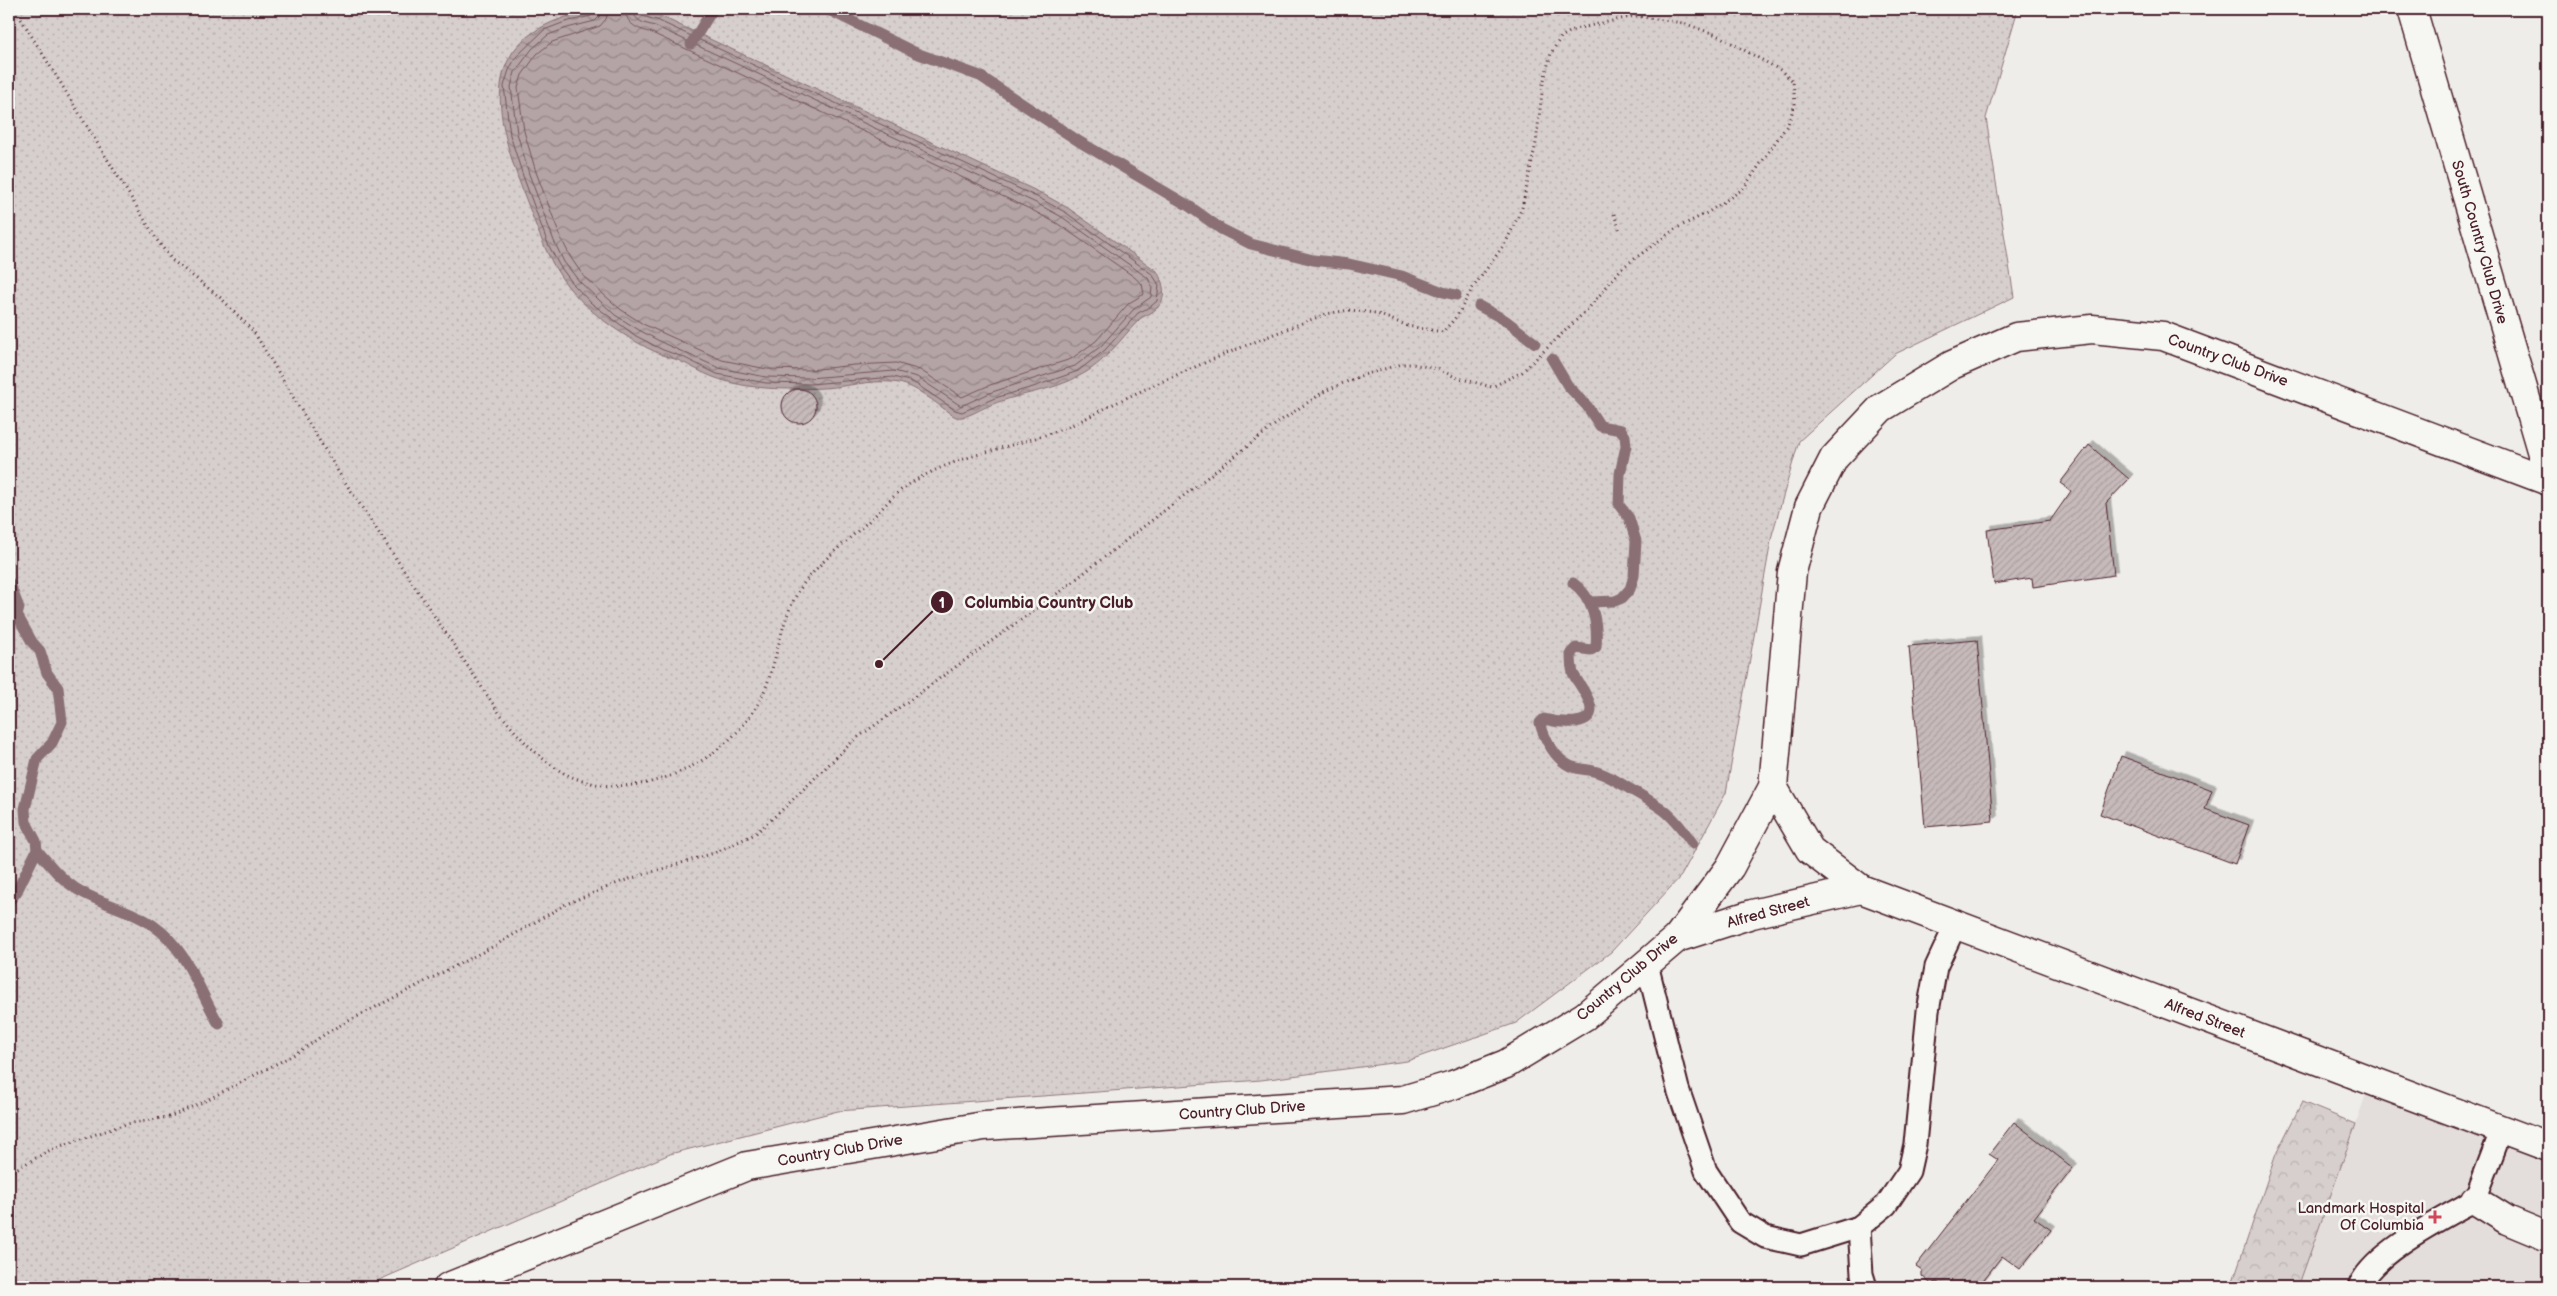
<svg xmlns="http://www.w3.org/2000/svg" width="2557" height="1296" font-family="'Balsamiq Sans',sans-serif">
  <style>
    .built { fill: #e3dedc }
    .grass { fill: url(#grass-dots); stroke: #90777c }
    .forest { fill: url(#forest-crowns); stroke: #90777c }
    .water { fill: url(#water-waves); stroke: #8a6f74 }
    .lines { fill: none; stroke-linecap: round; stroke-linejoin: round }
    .shore { stroke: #74545c; stroke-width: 1 }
    .stream { stroke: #8a6f74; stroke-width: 11 }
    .building { fill: url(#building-hatch); stroke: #4a1f2b; filter: url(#shadow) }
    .service-casing { stroke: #4a1f2b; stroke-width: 25 }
    .minor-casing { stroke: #4a1f2b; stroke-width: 31 }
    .path { stroke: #4a1f2b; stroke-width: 3; stroke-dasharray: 1 4; stroke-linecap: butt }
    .service { stroke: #f6f6f2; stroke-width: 21 }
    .minor { stroke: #f6f6f2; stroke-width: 28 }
    .poi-dot { fill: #d1495b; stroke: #f6f6f2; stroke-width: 2 }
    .labels { text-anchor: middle; stroke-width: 5; stroke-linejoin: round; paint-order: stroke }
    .street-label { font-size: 15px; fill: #4a1f2b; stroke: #f6f6f2 }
    .poi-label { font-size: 15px; fill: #4a1f2b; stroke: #f6f6f2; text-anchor: end }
    .leader { fill: none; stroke: #4a1f2b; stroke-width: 2 }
    .callout-dot { fill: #4a1f2b; stroke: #f6f6f2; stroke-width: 2 }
    .mark-label { font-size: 15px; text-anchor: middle; font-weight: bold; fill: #fff }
    .callout-label { font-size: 16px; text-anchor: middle; font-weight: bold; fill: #4a1f2b; stroke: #f6f6f2; stroke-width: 5; stroke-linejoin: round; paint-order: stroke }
  </style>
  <defs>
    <pattern id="grass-dots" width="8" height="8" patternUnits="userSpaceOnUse" patternTransform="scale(1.25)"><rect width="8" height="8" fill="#d7cfce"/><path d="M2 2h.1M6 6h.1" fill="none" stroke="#bab1b1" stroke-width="1.8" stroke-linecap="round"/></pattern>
    <pattern id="forest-crowns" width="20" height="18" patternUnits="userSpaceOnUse" patternTransform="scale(1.25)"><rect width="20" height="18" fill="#d7cfce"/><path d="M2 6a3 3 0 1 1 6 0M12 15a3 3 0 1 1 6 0" fill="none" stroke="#bab1b1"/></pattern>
    <pattern id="water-waves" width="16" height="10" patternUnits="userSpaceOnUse" patternTransform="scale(1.25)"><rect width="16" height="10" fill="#b4a4a5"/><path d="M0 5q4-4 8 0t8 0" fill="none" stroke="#948587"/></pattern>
    <pattern id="building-hatch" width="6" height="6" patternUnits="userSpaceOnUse" patternTransform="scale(1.25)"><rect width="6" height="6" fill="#c6babb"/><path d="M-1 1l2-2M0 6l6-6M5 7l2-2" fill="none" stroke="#ac9fa1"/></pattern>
    <filter id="shadow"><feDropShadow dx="4.5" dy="-4.5" stdDeviation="0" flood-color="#0004"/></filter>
  </defs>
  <rect width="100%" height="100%" fill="#efedea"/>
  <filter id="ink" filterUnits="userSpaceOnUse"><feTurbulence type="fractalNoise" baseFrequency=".02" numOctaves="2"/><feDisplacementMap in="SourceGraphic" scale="10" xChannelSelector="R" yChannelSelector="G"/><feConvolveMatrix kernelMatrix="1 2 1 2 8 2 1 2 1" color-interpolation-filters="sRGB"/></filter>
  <g filter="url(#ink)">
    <polygon class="built" points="2371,1080 2548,1147 2548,1287 2298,1287"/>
    <polygon class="grass" points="9,9 2018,9 1986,118 2014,297 1895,354 1799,441 1772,535 1726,793 1681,876 1611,952 1516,1023 1407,1061 1261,1080 838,1111 670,1154 363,1287 9,1287"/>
    <polygon class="forest" points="2302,1102 2356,1124 2298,1287 2231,1287 2276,1154"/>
    <path class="water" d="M600,9h37l21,6 383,178 27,15 89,63c8,15 11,31 -5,41 -5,4 -10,4 -14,9 -10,10 -18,21 -28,31 -7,8 -19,18 -29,23 -29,17 -65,18 -95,32 -9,4 -21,12 -30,10 -5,-2 -9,-6 -13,-9 -15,-11 -32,-25 -51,-26 -23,-2 -46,5 -69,6 -36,2 -76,2 -110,-11 -11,-4 -22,-11 -33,-16 -7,-3 -14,-4 -20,-7 -33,-15 -66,-37 -90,-65 -23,-27 -33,-62 -46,-95 -36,-94 -45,-165 76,-185z"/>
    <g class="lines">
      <g class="shore">
        <polyline points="595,9 591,16 565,22 544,30 516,57 509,70 504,86 510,135 523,176 548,244 559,265 574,285 591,303 636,336 663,350 683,357 717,374 766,383 810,384 893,377 913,382 955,410 962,412 995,398 1033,387 1078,371 1105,350 1138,313 1150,307 1157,301 1159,285 1152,274 1065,212 1039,198 657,20 642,16 639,9"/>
        <path d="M601,9l-1,7 -5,5 -28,7 -19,7 -16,14 -17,23 -4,15 6,46 12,41 25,67 10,21 15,19 36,34 24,15 26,14 54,24 47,9 43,1 85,-7 23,6 44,29 31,-14 83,-26 26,-20 33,-37 17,-12 1,-10 -4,-9 -86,-61 -26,-14 -381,-177c-11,-3 -21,-4 -22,-17"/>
        <path d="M609,9l-3,10 -6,7 -48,16 -15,12 -15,21 -4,13 6,43 12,41 25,66 10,20 13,19 36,32 23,15 79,36 45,9 42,1 45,-5 42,-2 24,7 42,27 28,-12 81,-26 25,-18 33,-38 15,-9 -2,-10 -9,-8 -75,-52 -26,-14 -380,-177c-14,-4 -26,-8 -27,-24"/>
      </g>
      <g class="stream">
        <polyline points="827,9 916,53 980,76 1080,142 1189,206 1221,229 1251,244 1313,260 1349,264 1402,276 1443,292 1456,295"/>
        <polyline points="691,44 713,9"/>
        <polyline points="1479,306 1505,320 1535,343"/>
        <polyline points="1552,359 1568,386 1587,406 1600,426 1621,430 1625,436 1626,446 1620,474 1619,505 1629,518 1636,541 1634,576 1630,589 1622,598 1615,601 1590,602"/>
        <polyline points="9,582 19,608 17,615 32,642 40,651 47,673 58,688 62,722 52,743 37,759 25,809 26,822 36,841 37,850 16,893 9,901"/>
        <path d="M1573,583c20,14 25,40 23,64l-5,3 -15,-2 -5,5c0,7 0,13 2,20 4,11 37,45 2,49 -11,1 -20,0 -31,-3l-4,4c4,15 15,36 30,43 9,4 20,3 30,7 11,4 20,10 30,16 34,20 40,22 63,55"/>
        <path d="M37,850c12,14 23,28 38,38 24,16 56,21 79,38 33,23 45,65 65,98"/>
      </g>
    </g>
    <g class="building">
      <circle cx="799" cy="406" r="17"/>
      <polygon points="2089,445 2129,479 2106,503 2114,575 2033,587 2032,578 1994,584 1987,530 2050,521 2071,491 2060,483"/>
      <polygon points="1977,640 1993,821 1925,827 1909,646"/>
      <polygon points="2121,756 2212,790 2205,809 2249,825 2235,864 2100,814"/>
      <polygon points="2014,1122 2073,1168 2034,1218 2051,1230 2020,1269 2002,1256 1978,1287 1944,1287 1937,1282 1931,1284 1922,1276 1922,1270 1916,1266 1998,1160 1989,1154"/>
    </g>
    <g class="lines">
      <g class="service-casing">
        <g id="service">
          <polyline points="1647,964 1678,1089 1706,1171 1740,1222 1765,1237 1801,1245 1859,1227 1886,1205 1909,1171 1915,1144 1928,1011 1936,967 1956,924"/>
          <polyline points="1859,1227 1862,1274 1866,1287"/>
          <path d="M2359,1287c13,-34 84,-69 116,-87l27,-71"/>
        </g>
      </g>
      <g class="minor-casing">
        <g id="minor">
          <polyline points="2412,9 2548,474"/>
          <polyline points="1773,787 1810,850 1861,889 2548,1147"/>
          <polyline points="1677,938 1752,914 1861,889"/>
          <polyline points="2475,1200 2507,1220 2548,1237"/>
          <polyline points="448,1287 747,1166 984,1126 1403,1100 1453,1085 1506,1064 1585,1016 1677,938 1730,867 1773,787 1792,572 1809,507 1834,458 1881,408 1952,365 2016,337 2092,329 2163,336 2548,481"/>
        </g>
      </g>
      <g class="path">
        <polyline points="1614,214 1620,231"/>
        <path d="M9,1173l43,-24 74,-25 43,-7 36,-16 90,-47 38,-25 163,-84 70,-41 57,-23 91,-28 41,-19 27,-24 71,-69 205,-148 222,-172 45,-30 35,-15 42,-12h10l26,5 17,8 37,10 30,-15 66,-63 34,-41 53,-39 32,-16 36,-24 45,-65 7,-20 -2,-23 -13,-11 -63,-35 -34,-12 -48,-7 -60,13 -14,8 -10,16 -8,31 -7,59 -14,65 -16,34 -34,47 -15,27 -14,16 -35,-6 -33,-13 -26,-3 -23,4c-67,25 -133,53 -198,83 -19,9 -37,19 -56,28 -56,24 -121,28 -171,65 -11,9 -20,20 -30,29 -23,22 -53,43 -71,70 -22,34 -22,78 -41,113 -35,65 -135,110 -202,67 -24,-16 -42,-37 -60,-59l-158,-237 -85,-141 -33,-34 -49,-38 -15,-20 -142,-231"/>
      </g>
      <use href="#service" class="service"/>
      <use href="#minor" class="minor"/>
    </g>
  </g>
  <path class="poi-dot" d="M2432.5 1209.5h5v5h5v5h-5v5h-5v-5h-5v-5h5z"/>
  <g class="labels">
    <g class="street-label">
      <text transform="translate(2480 242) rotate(74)" y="5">South Country Club Drive</text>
      <text transform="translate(2228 360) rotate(20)" y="5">Country Club Drive</text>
      <text transform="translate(1768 912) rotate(-15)" y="5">Alfred Street</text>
      <text transform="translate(1627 977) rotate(-40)" y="5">Country Club Drive</text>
      <text transform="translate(2205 1018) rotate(21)" y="5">Alfred Street</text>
      <text transform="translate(1242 1110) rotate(-4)" y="5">Country Club Drive</text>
      <text transform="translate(840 1150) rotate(-10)" y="5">Country Club Drive</text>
    </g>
    <g class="poi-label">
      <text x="2424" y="1213">Landmark Hospital<tspan x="2424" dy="17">Of Columbia</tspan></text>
    </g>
  </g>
  <path class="leader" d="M879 664L942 602"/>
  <g class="callout-dot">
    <circle cx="879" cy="664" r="5"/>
    <circle cx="942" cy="602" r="12"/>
  </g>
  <g class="mark-label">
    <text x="942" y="608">1</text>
  </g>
  <g class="callout-label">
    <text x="1049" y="608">Columbia Country Club</text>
  </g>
  <rect width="2557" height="1296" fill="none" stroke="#f6f6f2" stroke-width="30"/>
  <rect x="15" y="15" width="2527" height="1266" fill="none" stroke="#4a1f2b" stroke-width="2" filter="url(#ink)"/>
</svg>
